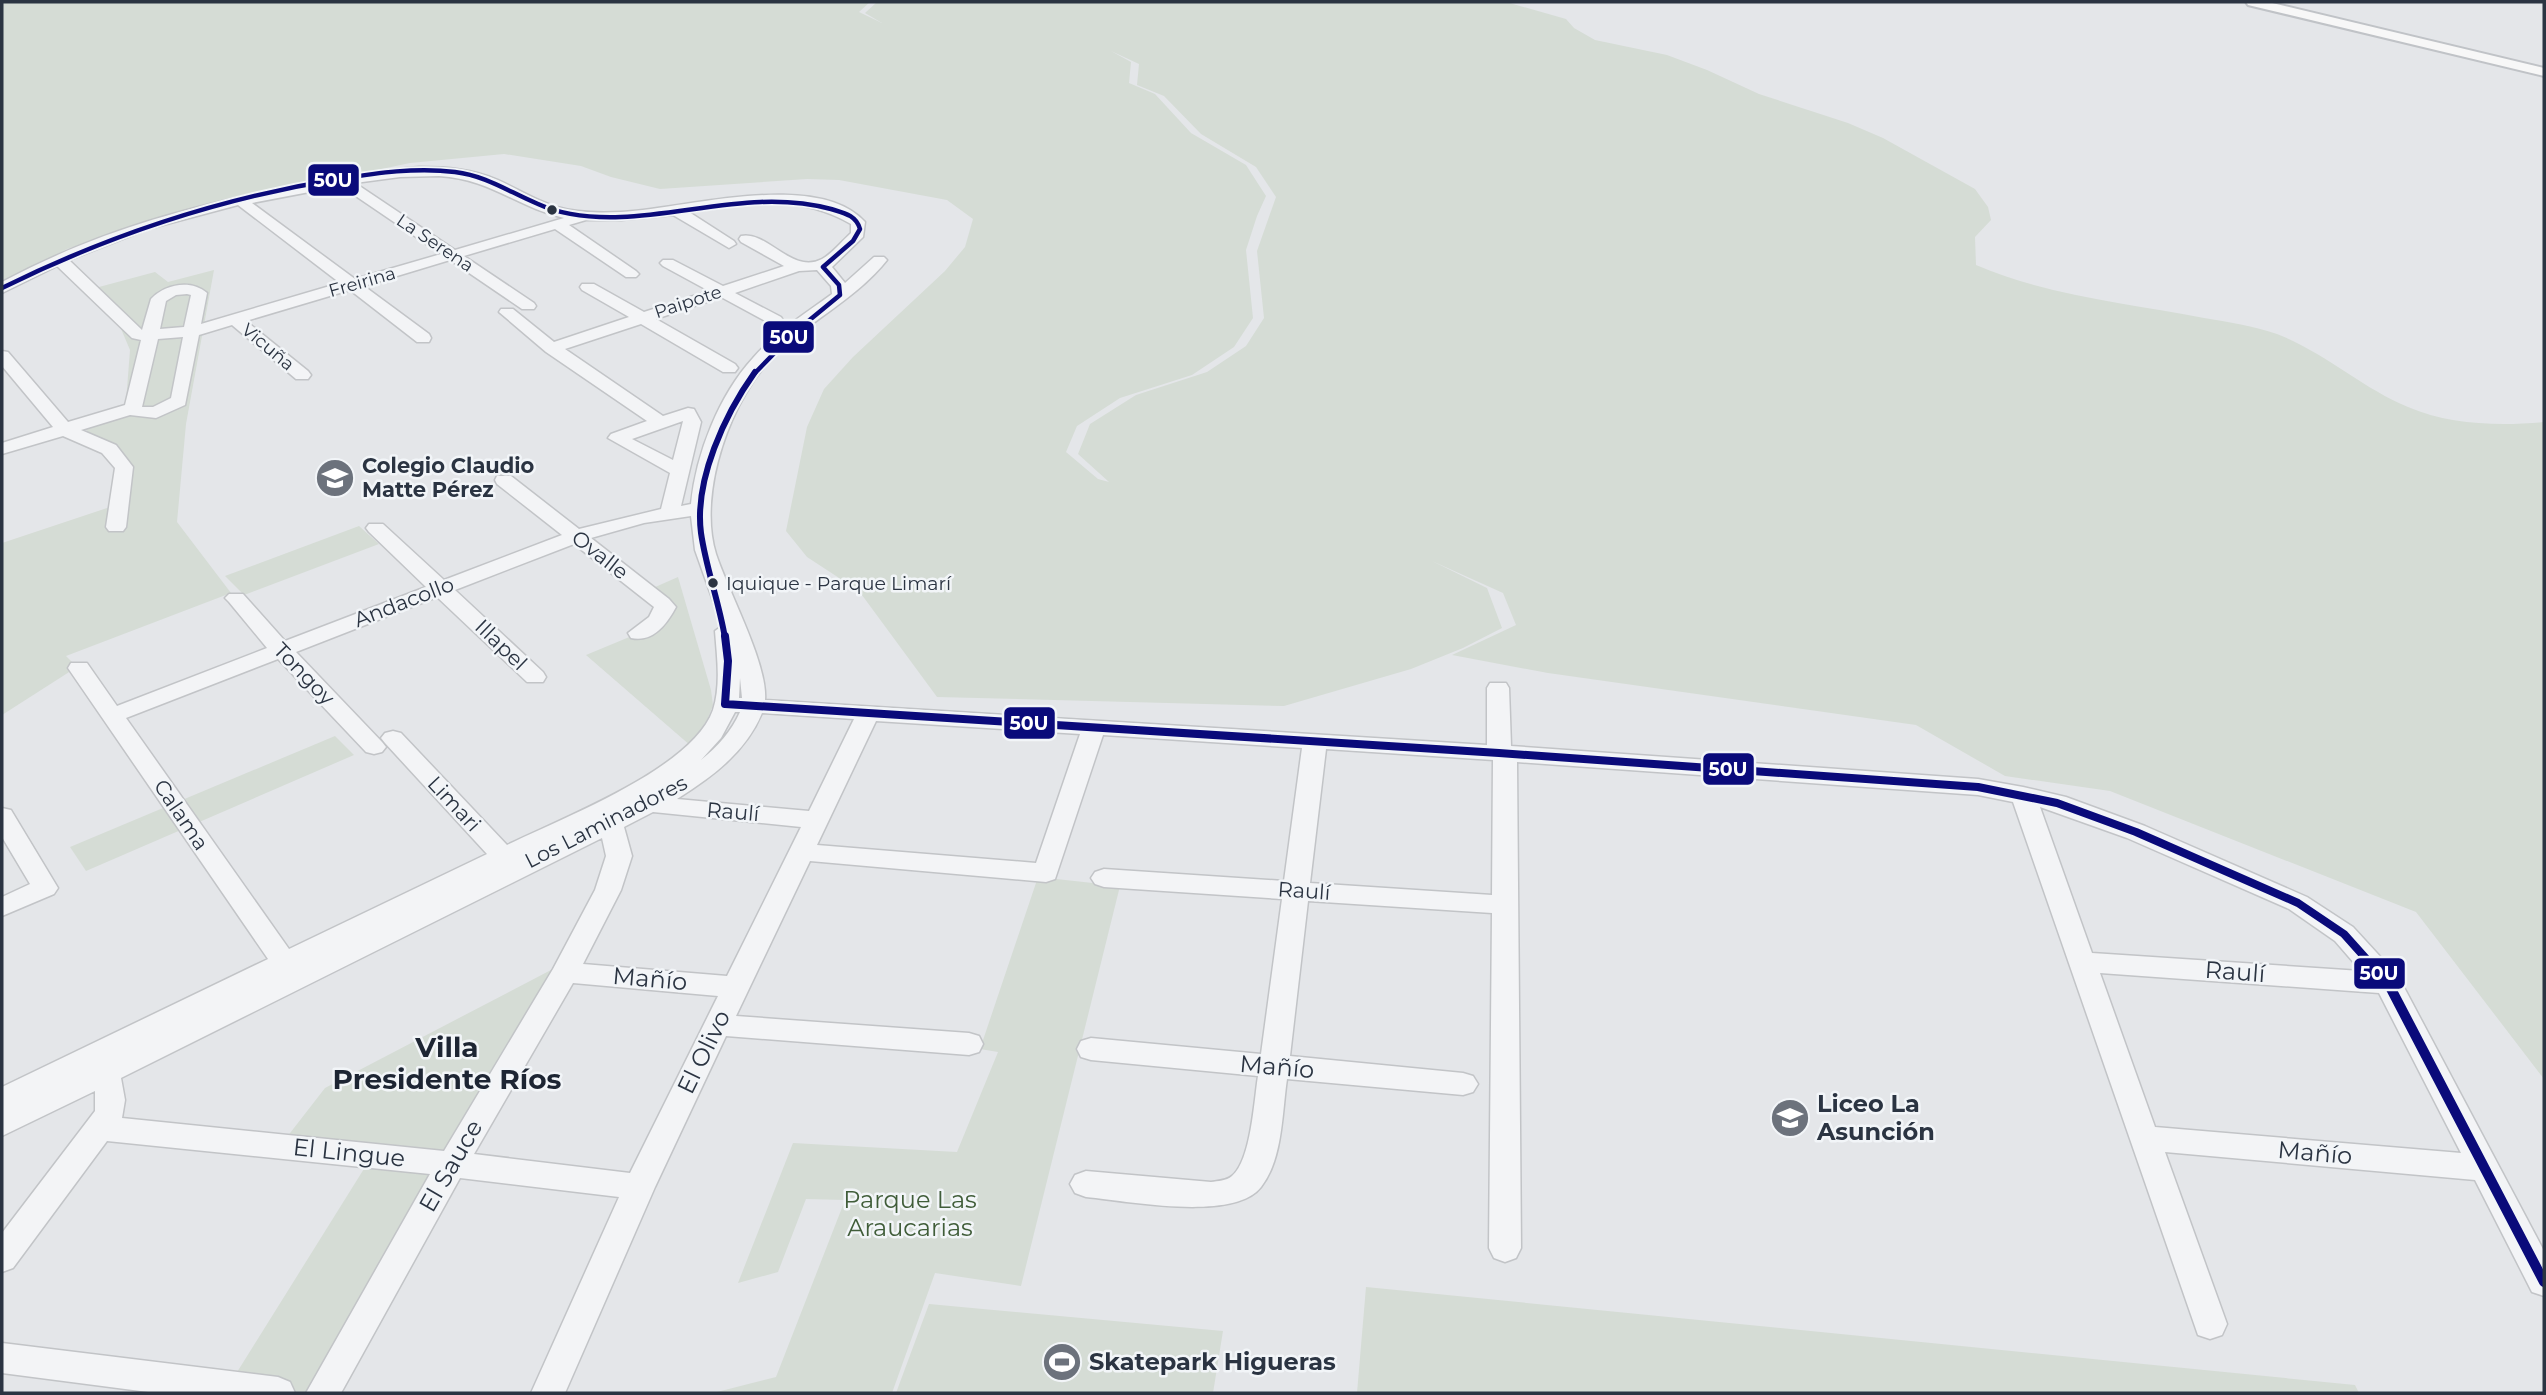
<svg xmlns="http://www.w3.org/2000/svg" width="2546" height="1395" font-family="Montserrat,sans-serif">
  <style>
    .green { fill: #d5dcd5; fill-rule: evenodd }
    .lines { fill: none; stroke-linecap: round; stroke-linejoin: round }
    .minor-casing { stroke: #c2c4c7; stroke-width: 3 }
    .major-casing { stroke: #c0c3c7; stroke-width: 4 }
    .minor { fill: #f3f4f6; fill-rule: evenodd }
    .major { fill: #f7f7f7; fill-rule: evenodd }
    .bus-1-far3-casing { stroke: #f2f5f8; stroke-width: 8 }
    .bus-1-far2-casing { stroke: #f2f5f8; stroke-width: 10 }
    .bus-1-far1-casing { stroke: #f2f5f8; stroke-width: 13 }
    .bus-1-casing { stroke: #f2f5f8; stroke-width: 15 }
    .bus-1-far3 { stroke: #0a0a7a; stroke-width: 4.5 }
    .bus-1-far2 { stroke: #0a0a7a; stroke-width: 6 }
    .bus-1-far1 { stroke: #0a0a7a; stroke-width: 8 }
    .bus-1 { stroke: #0a0a7a; stroke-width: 10 }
    .bus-dot { fill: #2b3442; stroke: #f2f5f8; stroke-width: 2.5 }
    .labels { text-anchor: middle; stroke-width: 5; stroke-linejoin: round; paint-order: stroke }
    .far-street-label { font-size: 18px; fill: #2b3442; stroke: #f2f5f8 }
    .bus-label { font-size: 19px; fill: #2b3442; stroke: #f2f5f8; text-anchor: start }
    .poi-label { font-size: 21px; font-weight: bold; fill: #2b3442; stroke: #f2f5f8; text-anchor: start }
    .street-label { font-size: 21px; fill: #2b3442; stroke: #f2f5f8 }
    .near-street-label { font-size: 24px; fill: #2b3442; stroke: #f2f5f8 }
    .near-poi-label { font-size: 24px; font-weight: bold; fill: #2b3442; stroke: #f2f5f8; text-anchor: start }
    .near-park-label { font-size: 24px; fill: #405d39; stroke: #f2f5f8 }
    .near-neighbourhood-label { font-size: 28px; font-weight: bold; fill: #1d2533; stroke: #f2f5f8 }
    .line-badge { stroke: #f2f5f8; stroke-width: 2.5 }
    .badge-label { font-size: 19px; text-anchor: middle; font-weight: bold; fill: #fff }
  </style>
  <rect width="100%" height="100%" fill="#e4e6e9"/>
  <g class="green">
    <path d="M2,2h868l-11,10 23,11 -17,-10 12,-11h629l60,17 8,9 21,12 72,15 40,15 52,24 89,29 35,15 92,51 13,18 3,13 -16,17 1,28c72,31 152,38 228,53 24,4 50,8 73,16 47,18 85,54 131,73 41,18 92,19 136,15v657l-128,-167 -306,-121 -105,-15 -89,-51 -368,-52 -96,-18 64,-30 -13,-32 -71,-32 55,27 15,40 -39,20 -52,21 -127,37 -347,-9 -78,-106 -52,-34 -21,-26 21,-104 17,-38 29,-32 92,-86 20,-24 8,-28 -26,-19 -108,-20 -32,-1 -147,10 -49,-12 -30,-11 -77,-12 -94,9 -237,50 -106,36 -65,34zM1111,51l28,13 -2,21 27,11 37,38 55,33 20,30 -19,54 7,67 -18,28 -39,26 -71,23 -46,29 -12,30 31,28 -11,-3 -32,-27 11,-26 43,-28 72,-23 42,-28 19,-29 -7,-68 11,-34 9,-20 -20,-31 -55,-32 -36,-39 -26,-11 2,-21z"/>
    <polygon points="214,270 186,424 177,522 231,593 66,656 77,667 2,715 2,543 119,504 124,467 109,449 85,429 125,415 130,350 119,324 84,291 155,272 168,282"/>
    <polygon points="359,526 379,544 244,595 225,576"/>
    <polygon points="678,577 711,690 713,705 708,718 691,746 586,655 639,633 663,612 637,595"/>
    <polygon points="335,736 354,755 86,871 70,847"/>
    <polygon points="1038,877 1120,886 1021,1286 935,1273 892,1393 713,1393 776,1377 845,1200 806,1199 778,1272 738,1283 793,1143 957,1152 998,1052 980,1049"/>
    <polygon points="572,959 317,1393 224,1393 372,1156 280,1146 325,1088"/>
    <polygon points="1366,1287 2355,1385 2359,1393 1357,1393"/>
    <polygon points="929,1304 1223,1331 1213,1393 896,1393"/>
  </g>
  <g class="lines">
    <g class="minor-casing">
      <g id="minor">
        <path d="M419,167c28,0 54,2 79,13 20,9 38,21 59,27 20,6 43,6 64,5 63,-3 196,-43 244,10l-2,15 -31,30 13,16 29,-26h10l3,3c-30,38 -76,60 -110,93 -46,43 -80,140 -61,201 12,37 52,110 49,146l722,45v-57l3,-5h16l3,5 2,58 467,33 45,8 43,10 79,29 162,71 46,30 45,49 146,275v45l-12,-4 -57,-112 -310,-28 62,172 -5,11 -12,4 -12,-4 -185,-533 -35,-7 -461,-33 4,486 -5,10 -11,4 -11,-4 -5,-10 3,-335 -184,-12 -18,155 173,17 10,3 5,8 -5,8 -10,3 -176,-16c-5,33 -4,80 -26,108 -27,35 -133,14 -175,10l-11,-4 -5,-9 5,-9 11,-4 125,11c7,-1 15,-1 21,-6 19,-16 22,-75 26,-100l-167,-16 -10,-3 -4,-8 4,-8 10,-3 170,16 21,-155 -178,-12 -9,-3 -4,-6 4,-6 9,-3 180,12 18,-133 -199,-13 -48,144 -9,3 -236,-21 -74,155 233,17 10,3 4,8 -4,8 -10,3 -243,-19 -71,151 -90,206h-34l88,-196 -159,-19 -119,215h-35l124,-219 -323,-33 -94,127 -11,4v-39l93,-122v-20l-93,45v-49l266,-128 -200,-291 3,-5h16l30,43 150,-58 -38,-46 -4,-4 4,-4h14l42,47 141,-54 -57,-55 -3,-4 3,-4h14l61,56 118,-45 -65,-51 -2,-4 2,-4h14l68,53 82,-20 9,-36 -62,-35 3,-4 36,-13 -101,-69 -47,-40 2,-3h12l41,33 75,-25 -47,-27 -2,-3 2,-3h12l50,28 65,-21 -46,-25 -3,-3 3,-3h10l50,26 61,-20 -43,-24 -2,-3 2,-3c26,-6 51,39 81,23 10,-5 20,-18 29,-26v-9c-54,-31 -103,-21 -162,-12l45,29 2,3 -7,4 -56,-33 -52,5h-35l-17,5 67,46 3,3 -3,3h-10l-71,-48 -91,27 70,47 2,3 -2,3h-12l-72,-49 -86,26 65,48 2,4 -2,4h-12l-67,-52 -104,31 62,50 3,4 -3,4h-12l-64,-54 -33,10 -14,70 -29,13 -26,-3 -49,15 35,15 17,22 -7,60 -3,4h-14l-3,-4 9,-59 -13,-15 -39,-17 -61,18v-11l51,-16 -51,-61v-15l6,1 60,70 57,-17 16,-65 -9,-2 -75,-72 -55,27v-11c96,-51 184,-75 291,-96 42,-7 84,-16 126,-19zM439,176c52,3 77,31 125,42l-109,32 -100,-67 45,-6zM341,186l100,68 -86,25 -103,-76zM238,205l102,78 -139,41 6,-31c-16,-14 -42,-9 -56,6l-9,31 -73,-70 79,-31zM817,270l14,16 1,8c-27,20 -57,38 -79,64 -34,37 -57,96 -62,146l-10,2 20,-84 -7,-13 -6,-1 -25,8 -98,-67 76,-25 82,48h12l3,-4 -3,-4 -79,-45 65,-22 48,26h12l2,-3 -2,-3 -46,-24 64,-22zM187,294l4,1 -7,32 -24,2 6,-28 10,-6zM183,337l-12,61 -18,9h-11l16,-68zM683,421l-10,39 -41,-21zM691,516l4,34 27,76 -7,5c2,26 6,54 -2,79 -21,59 -151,108 -206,135l-106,-112 -8,-2 -8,2 -4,5 4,5 102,111 -198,95 -163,-231 152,-59 88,93 8,2 8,-2 4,-5 -4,-5 -86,-90 141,-55 90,85h16l3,-5 -3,-5 -88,-82 119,-46 80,63 -5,10 -21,16 3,5c22,5 36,-14 45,-31l-7,-8 -78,-61 53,-15zM740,678l2,20h-3zM735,712h5c-9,20 -22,34 -39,48l20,-22zM762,713l92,6 -45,92 -132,-12c35,-22 69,-47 85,-86zM876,721l204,13 -44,129 -219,-18zM1326,749l167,11 -1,135 -182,-12zM2040,807l87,31 162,71 46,32 26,30 -269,-18zM653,812l148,15 -74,149 -144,-12 38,-74 11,-34 -8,-29zM602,838l4,18 -11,34 -42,79 -109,182 -322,-33 3,-18 -4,-22zM2100,973l279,20 82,160 -306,-26zM573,983l145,13 -88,177 -156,-19z"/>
        <polygon points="2,808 11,810 58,888 54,894 2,916 2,897 30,884 2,837"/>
        <polygon points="2,1343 278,1377 290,1382 295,1393 156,1393 2,1373"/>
      </g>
    </g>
    <g class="major-casing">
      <polygon id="major" points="2246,2 2268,2 2544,68 2544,76 2248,5"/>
    </g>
    <use href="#minor" class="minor"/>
    <use href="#major" class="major"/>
    <g class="bus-1-far3-casing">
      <path id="bus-1-far3" d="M2,288c107,-53 218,-90 337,-109 38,-6 77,-12 116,-7 32,4 54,20 83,32 26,12 55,14 83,13 71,-3 139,-27 210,-8 13,4 25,6 29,20l-7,12 -30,26 16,18 1,10 -45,37 -41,42"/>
    </g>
    <g class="bus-1-far2-casing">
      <path id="bus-1-far2" d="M725,638c-6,-36 -19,-70 -24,-105 -7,-53 24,-119 54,-161"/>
    </g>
    <g class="bus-1-far1-casing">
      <polyline id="bus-1-far1" points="725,636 728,661 725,704 1499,753 1978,787 2057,803 2136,832 2298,903 2344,934 2378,972"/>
    </g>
    <g class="bus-1-casing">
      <polyline id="bus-1" points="2377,970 2388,983 2544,1282"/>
    </g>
    <use href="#bus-1-far3" class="bus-1-far3"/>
    <use href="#bus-1-far2" class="bus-1-far2"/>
    <use href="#bus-1-far1" class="bus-1-far1"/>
    <use href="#bus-1" class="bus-1"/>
  </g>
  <defs>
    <g id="school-disc" transform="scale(2.0125)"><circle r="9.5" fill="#6c727c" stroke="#f2f5f8"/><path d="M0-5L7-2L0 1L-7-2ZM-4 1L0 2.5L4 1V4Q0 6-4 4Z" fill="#fff"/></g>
    <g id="stadium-disc" transform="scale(2.0125)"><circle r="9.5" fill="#6c727c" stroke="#f2f5f8"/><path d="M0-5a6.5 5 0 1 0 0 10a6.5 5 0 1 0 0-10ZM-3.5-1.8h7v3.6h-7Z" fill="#fff"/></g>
  </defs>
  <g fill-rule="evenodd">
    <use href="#school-disc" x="335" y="478"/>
    <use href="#school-disc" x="1790" y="1118"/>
    <use href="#stadium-disc" x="1062" y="1362"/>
  </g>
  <g class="bus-dot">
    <circle cx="552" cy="210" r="6"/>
    <circle cx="713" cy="583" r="6"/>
  </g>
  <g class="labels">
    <g class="far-street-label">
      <text transform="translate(435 243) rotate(34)" y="6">La Serena</text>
      <text transform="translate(362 282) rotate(-16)" y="6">Freirina</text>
      <text transform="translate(688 302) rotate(-18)" y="6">Paipote</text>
      <text transform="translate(268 347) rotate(40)" y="6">Vicuña</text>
    </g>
    <g class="bus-label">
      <text x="726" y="590">Iquique - Parque Limarí</text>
    </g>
    <g class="poi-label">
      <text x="362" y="473">Colegio Claudio<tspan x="362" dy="24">Matte Pérez</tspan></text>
    </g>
    <g class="street-label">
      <text transform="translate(600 555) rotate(38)" y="7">Ovalle</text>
      <text transform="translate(404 602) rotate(-21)" y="7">Andacollo</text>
      <text transform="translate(501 645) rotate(44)" y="7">Illapel</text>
      <text transform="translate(304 674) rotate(46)" y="7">Tongoy</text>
      <text transform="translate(454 804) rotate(47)" y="7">Limari</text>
      <text transform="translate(733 812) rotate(5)" y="7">Raulí</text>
      <text transform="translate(181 815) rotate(56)" y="7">Calama</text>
      <text transform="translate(606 822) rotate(-27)" y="7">Los Laminadores</text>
      <text transform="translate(1304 891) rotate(4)" y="7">Raulí</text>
    </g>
    <g class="near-street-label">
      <text transform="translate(2235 972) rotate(4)" y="8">Raulí</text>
      <text transform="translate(650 979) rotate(5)" y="8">Mañío</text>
      <text transform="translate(704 1052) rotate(-64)" y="8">El Olivo</text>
      <text transform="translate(1277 1067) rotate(5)" y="8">Mañío</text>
      <text transform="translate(349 1153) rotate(6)" y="8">El Lingue</text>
      <text transform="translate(2315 1153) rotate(5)" y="8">Mañío</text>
      <text transform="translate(451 1166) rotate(-60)" y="8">El Sauce</text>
    </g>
    <g class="near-poi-label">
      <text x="1817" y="1112">Liceo La<tspan x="1817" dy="28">Asunción</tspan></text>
      <text x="1089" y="1370">Skatepark Higueras</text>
    </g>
    <g class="near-park-label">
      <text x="910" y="1208">Parque Las<tspan x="910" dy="28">Araucarias</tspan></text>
    </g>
    <g class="near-neighbourhood-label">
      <text x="447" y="1057">Villa<tspan x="447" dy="32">Presidente Ríos</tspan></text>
    </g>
  </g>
  <g class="line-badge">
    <rect x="307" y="163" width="53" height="34" rx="7" fill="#0a0a7a"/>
    <rect x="762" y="320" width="53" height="34" rx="7" fill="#0a0a7a"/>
    <rect x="1003" y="706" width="53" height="34" rx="7" fill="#0a0a7a"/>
    <rect x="1702" y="752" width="53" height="34" rx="7" fill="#0a0a7a"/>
    <rect x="2353" y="957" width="53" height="33" rx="7" fill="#0a0a7a"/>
  </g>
  <g class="badge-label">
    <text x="333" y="187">50U</text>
    <text x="789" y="344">50U</text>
    <text x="1029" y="730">50U</text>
    <text x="1728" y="776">50U</text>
    <text x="2379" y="980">50U</text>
  </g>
  <rect width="2546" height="1395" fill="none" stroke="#2b3442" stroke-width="7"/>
</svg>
